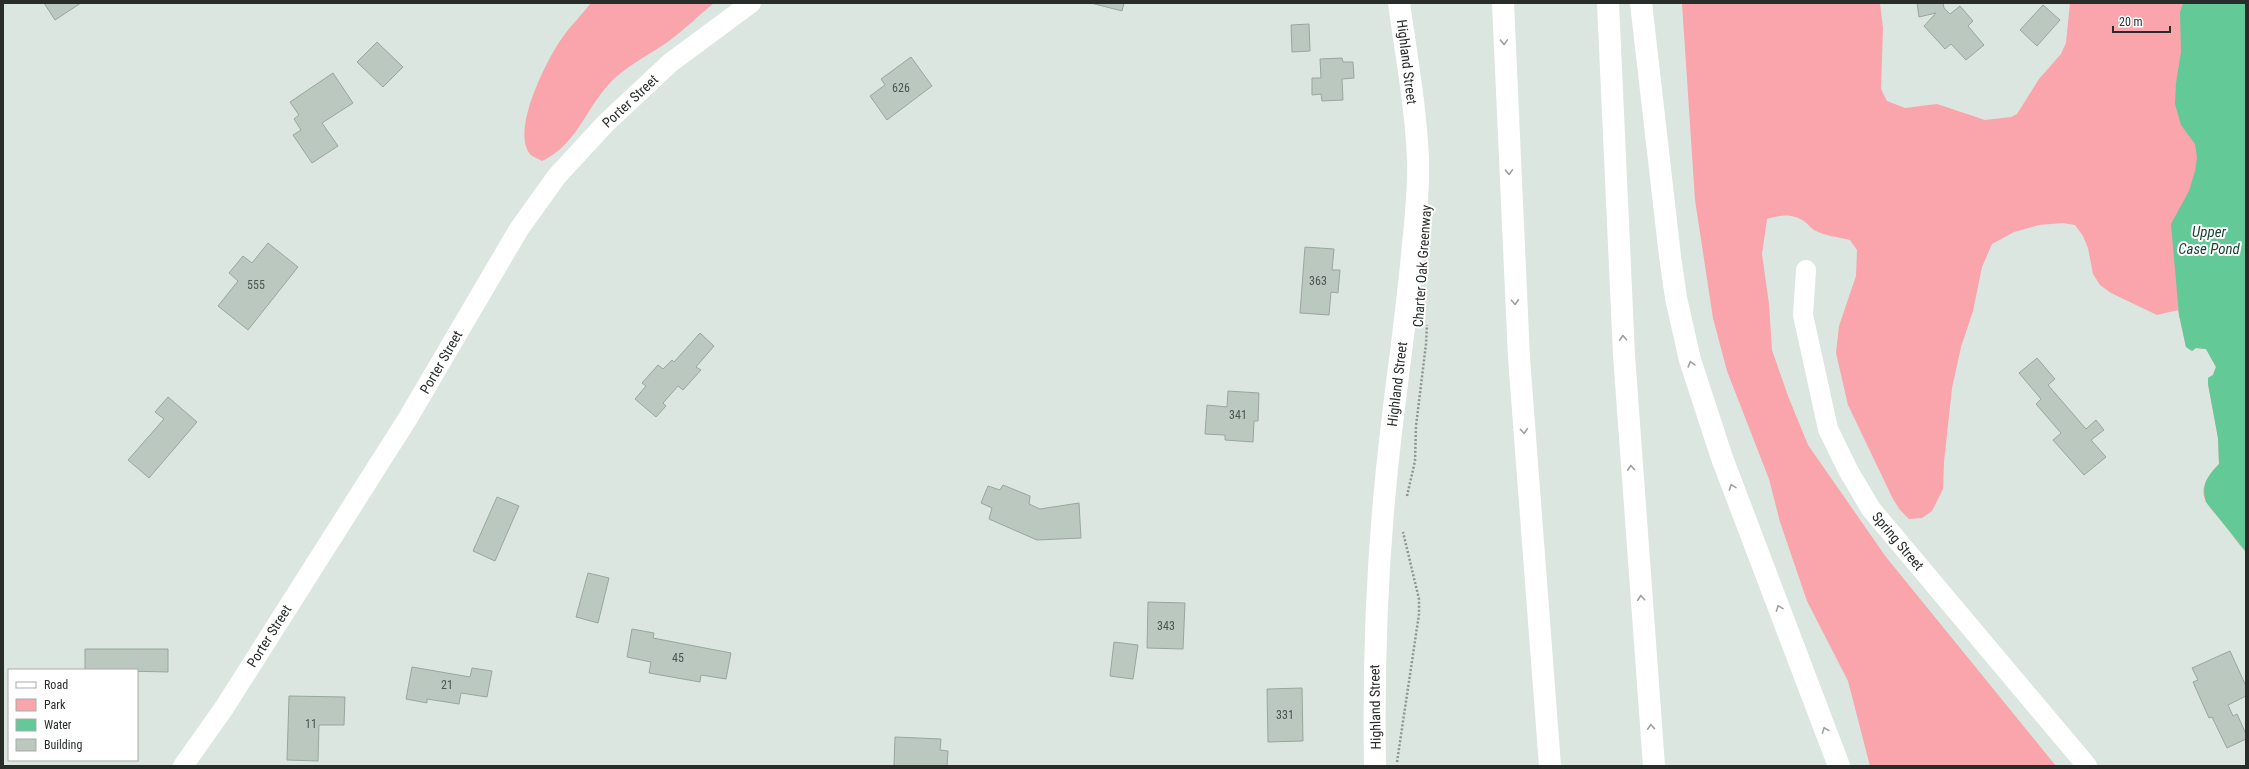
<svg xmlns="http://www.w3.org/2000/svg" width="2249" height="769" font-family="'Roboto Condensed',sans-serif">
  <style>
    .green { fill: #f9a5ab }
    .water { fill: #62c997 }
    .building { fill: #bbc8c0; stroke: #99a59e }
    .lines { fill: none; stroke-linecap: round; stroke-linejoin: round }
    .path { stroke: #8c9590; stroke-width: 2.5; stroke-dasharray: 2 2; stroke-linecap: butt }
    .minor { stroke: #fff; stroke-width: 20 }
    .major { stroke: #fff; stroke-width: 22 }
    .highway { stroke: #fff; stroke-width: 22 }
    .oneway { stroke: #9ea09f }
    .labels { text-anchor: middle; stroke-width: 4; stroke-linejoin: round; paint-order: stroke }
    .number-label { font-size: 12px; fill: #4d5450 }
    .street-label { font-size: 14px; fill: #282d2a; stroke: #fff }
    .water-label { font-size: 15px; font-style: italic; fill: #1a4531; stroke: #fff }
  </style>
  <rect width="100%" height="100%" fill="#dae6df"/>
  <g class="green">
    <path d="M591,3h123c-15,12 -29,26 -45,38 -17,12 -37,22 -53,36 -29,26 -37,67 -74,84 -3,-2 -9,-4 -11,-6 -21,-23 15,-93 29,-114 9,-14 21,-25 31,-38z"/>
    <path d="M1682,3h198l3,25 -2,61 6,12 18,7 32,-4 48,16 26,-3 6,-3 22,-35 22,-25 5,-11 4,-40h176v549c-7,-7 -13,-16 -19,-25 -22,-25 -36,-33 -8,-63l-1,-26 -10,-54v-6l5,-3 3,-8 -10,-18 -10,-1 -4,3 -6,-4 -8,-37 -21,5 -46,-22 -11,-8 -7,-11 -5,-26 -5,-12 -8,-11 -12,-2 -24,2 -25,7 -22,12 -10,23 -9,44 -12,36 -9,41 -8,74 -1,27 -11,22 -10,7 -13,1 -9,-9 -7,-11 -45,-94 -12,-52 3,-27 17,-50 1,-26 -7,-10c-12,-3 -25,-4 -36,-10 -3,-2 -6,-6 -9,-8 -12,-9 -26,-7 -38,-3l-5,35 7,50 3,46 16,46 20,49 78,112 170,209h-186l-22,-85 -41,-80 -27,-79 -11,-43 -42,-108 -14,-53 -18,-118z"/>
  </g>
  <path class="water" d="M2183,3h63v549l-40,-50c-5,-18 1,-25 13,-38l-1,-26 -10,-54v-6l5,-3 3,-8 -10,-18 -10,-1 -4,3 -6,-4 -7,-32 -8,-91 18,-33 6,-20 2,-13 -2,-14 -14,-19 -6,-21 1,-21 5,-31 -1,-40z"/>
  <g class="building">
    <polygon points="44,3 81,3 55,20"/>
    <polygon points="1091,3 1124,3 1122,11"/>
    <polygon points="1917,3 1943,3 1944,8 1950,14 1960,6 1973,21 1968,26 1984,45 1966,60 1951,44 1945,49 1924,26 1936,13 1919,17"/>
    <polygon points="2043,5 2060,20 2037,46 2020,30"/>
    <polygon points="1309,24 1310,51 1292,52 1291,25"/>
    <polygon points="377,42 403,67 383,87 357,62"/>
    <polygon points="911,57 932,86 887,120 870,96 885,85 881,79"/>
    <polygon points="1342,58 1343,62 1353,62 1354,78 1342,79 1343,100 1322,101 1321,94 1312,95 1312,78 1321,78 1320,59"/>
    <polygon points="333,73 353,103 322,123 338,146 312,163 293,135 301,130 294,119 299,115 290,102"/>
    <polygon points="268,243 298,267 248,330 218,306 238,281 229,273 243,256 252,263"/>
    <polygon points="1305,247 1334,249 1332,270 1340,270 1338,293 1331,292 1329,315 1300,313"/>
    <polygon points="700,333 714,346 696,367 701,370 683,390 678,386 663,403 666,406 656,417 635,399 646,386 642,383 658,365 663,369 672,360 674,362"/>
    <polygon points="2037,358 2055,379 2048,385 2086,429 2096,420 2104,430 2091,440 2106,457 2084,475 2053,440 2061,433 2036,404 2041,399 2019,373"/>
    <polygon points="1228,391 1259,393 1258,421 1254,421 1253,442 1225,440 1225,435 1205,434 1207,405 1227,407"/>
    <polygon points="168,397 197,422 149,478 128,460 164,419 155,412"/>
    <polygon points="1003,485 1030,496 1029,504 1040,509 1079,503 1081,538 1037,540 989,519 992,508 981,503 988,486 1000,490"/>
    <polygon points="497,497 519,506 495,561 473,551"/>
    <polygon points="588,573 609,578 598,623 576,617"/>
    <polygon points="1148,602 1185,603 1183,649 1147,648"/>
    <polygon points="632,629 654,633 653,638 731,653 726,679 701,675 700,682 649,673 651,662 627,657"/>
    <polygon points="1114,642 1138,645 1133,679 1110,676"/>
    <polygon points="85,649 168,649 168,672 85,670"/>
    <polygon points="2230,651 2246,686 2246,696 2228,705 2233,716 2237,714 2246,734 2246,739 2227,748 2212,717 2209,718 2193,682 2198,680 2192,668"/>
    <polygon points="412,667 470,677 472,668 492,671 487,697 461,693 459,704 427,699 427,703 406,699"/>
    <polygon points="1302,688 1303,741 1268,742 1267,689"/>
    <polygon points="289,696 345,697 344,725 319,725 318,761 287,760"/>
    <polygon points="895,737 941,739 940,750 948,751 947,766 894,766"/>
  </g>
  <g class="lines">
    <g class="path">
      <polyline points="1407,496 1415,461 1416,426 1426,344 1427,325"/>
      <polyline points="1397,762 1419,614 1419,599 1403,532"/>
    </g>
    <g class="minor">
      <polyline points="1806,270 1803,315 1828,429 1848,470 1871,509 2087,766"/>
      <polyline points="183,766 224,708 408,418 519,229 557,176 606,123 670,63 751,3"/>
    </g>
    <path class="major" d="M1375,766c-2,-114 3,-228 17,-342 7,-60 16,-120 21,-180 3,-28 6,-56 5,-84 -2,-53 -12,-105 -19,-157"/>
    <g class="highway">
      <polyline points="1503,3 1519,358 1550,766"/>
      <polyline points="1608,3 1624,355 1654,766"/>
      <polyline points="1641,3 1670,256 1676,298 1690,360 1722,458 1839,766"/>
    </g>
  </g>
  <defs><path id="oneway-chevron" d="M-2-3.5L2.5 0L-2 3.5" fill="none" stroke-width="1.6" stroke-linecap="round" stroke-linejoin="round"/></defs>
  <g class="oneway">
    <use href="#oneway-chevron" transform="translate(1504 42) rotate(88)"/>
    <use href="#oneway-chevron" transform="translate(1509 172) rotate(88)"/>
    <use href="#oneway-chevron" transform="translate(1515 302) rotate(87)"/>
    <use href="#oneway-chevron" transform="translate(1623 338) rotate(-93)"/>
    <use href="#oneway-chevron" transform="translate(1691 364) rotate(-106)"/>
    <use href="#oneway-chevron" transform="translate(1524 431) rotate(86)"/>
    <use href="#oneway-chevron" transform="translate(1631 468) rotate(-94)"/>
    <use href="#oneway-chevron" transform="translate(1732 487) rotate(-110)"/>
    <use href="#oneway-chevron" transform="translate(1641 598) rotate(-94)"/>
    <use href="#oneway-chevron" transform="translate(1779 608) rotate(-111)"/>
    <use href="#oneway-chevron" transform="translate(1651 727) rotate(-94)"/>
    <use href="#oneway-chevron" transform="translate(1825 730) rotate(-111)"/>
  </g>
  <g class="labels">
    <g class="number-label">
      <text x="901" y="92">626</text>
      <text x="1318" y="285">363</text>
      <text x="256" y="289">555</text>
      <text x="1238" y="419">341</text>
      <text x="1166" y="630">343</text>
      <text x="678" y="662">45</text>
      <text x="447" y="689">21</text>
      <text x="1285" y="719">331</text>
      <text x="311" y="728">11</text>
    </g>
    <g class="street-label">
      <text transform="translate(1407 62) rotate(83)" y="5">Highland Street</text>
      <text transform="translate(630 101) rotate(-43)" y="5">Porter Street</text>
      <text transform="translate(1422 266) rotate(-86)" y="5">Charter Oak Greenway</text>
      <text transform="translate(441 362) rotate(-60)" y="5">Porter Street</text>
      <text transform="translate(1397 384) rotate(-83)" y="5">Highland Street</text>
      <text transform="translate(1898 541) rotate(50)" y="5">Spring Street</text>
      <text transform="translate(269 636) rotate(-58)" y="5">Porter Street</text>
      <text transform="translate(1375 707) rotate(-91)" y="5">Highland Street</text>
    </g>
    <g class="water-label">
      <text x="2209" y="237">Upper<tspan x="2209" dy="17">Case Pond</tspan></text>
    </g>
  </g>
  <rect width="2249" height="769" fill="none" stroke="#282d2a" stroke-width="8"/>
  <rect x="8" y="669" width="130" height="92" fill="#ffffff" stroke="#a9abaa"/>
  <rect x="16" y="682" width="20" height="6" fill="#ffffff" stroke="#a9abaa"/>
  <text x="44" y="689" font-size="12" fill="#282d2a">Road</text>
  <rect x="16" y="699" width="20" height="12" fill="#f9a5ab" stroke="#a9abaa"/>
  <text x="44" y="709" font-size="12" fill="#282d2a">Park</text>
  <rect x="16" y="719" width="20" height="12" fill="#62c997" stroke="#a9abaa"/>
  <text x="44" y="729" font-size="12" fill="#282d2a">Water</text>
  <rect x="16" y="739" width="20" height="12" fill="#bbc8c0" stroke="#a9abaa"/>
  <text x="44" y="749" font-size="12" fill="#282d2a">Building</text>
  <path d="M2113 26v6h57v-6" fill="none" stroke="#282d2a" stroke-width="2"/>
  <text x="2119" y="26" font-size="12" fill="#282d2a" stroke="#ffffff" stroke-width="3" paint-order="stroke">20 m</text>
</svg>
